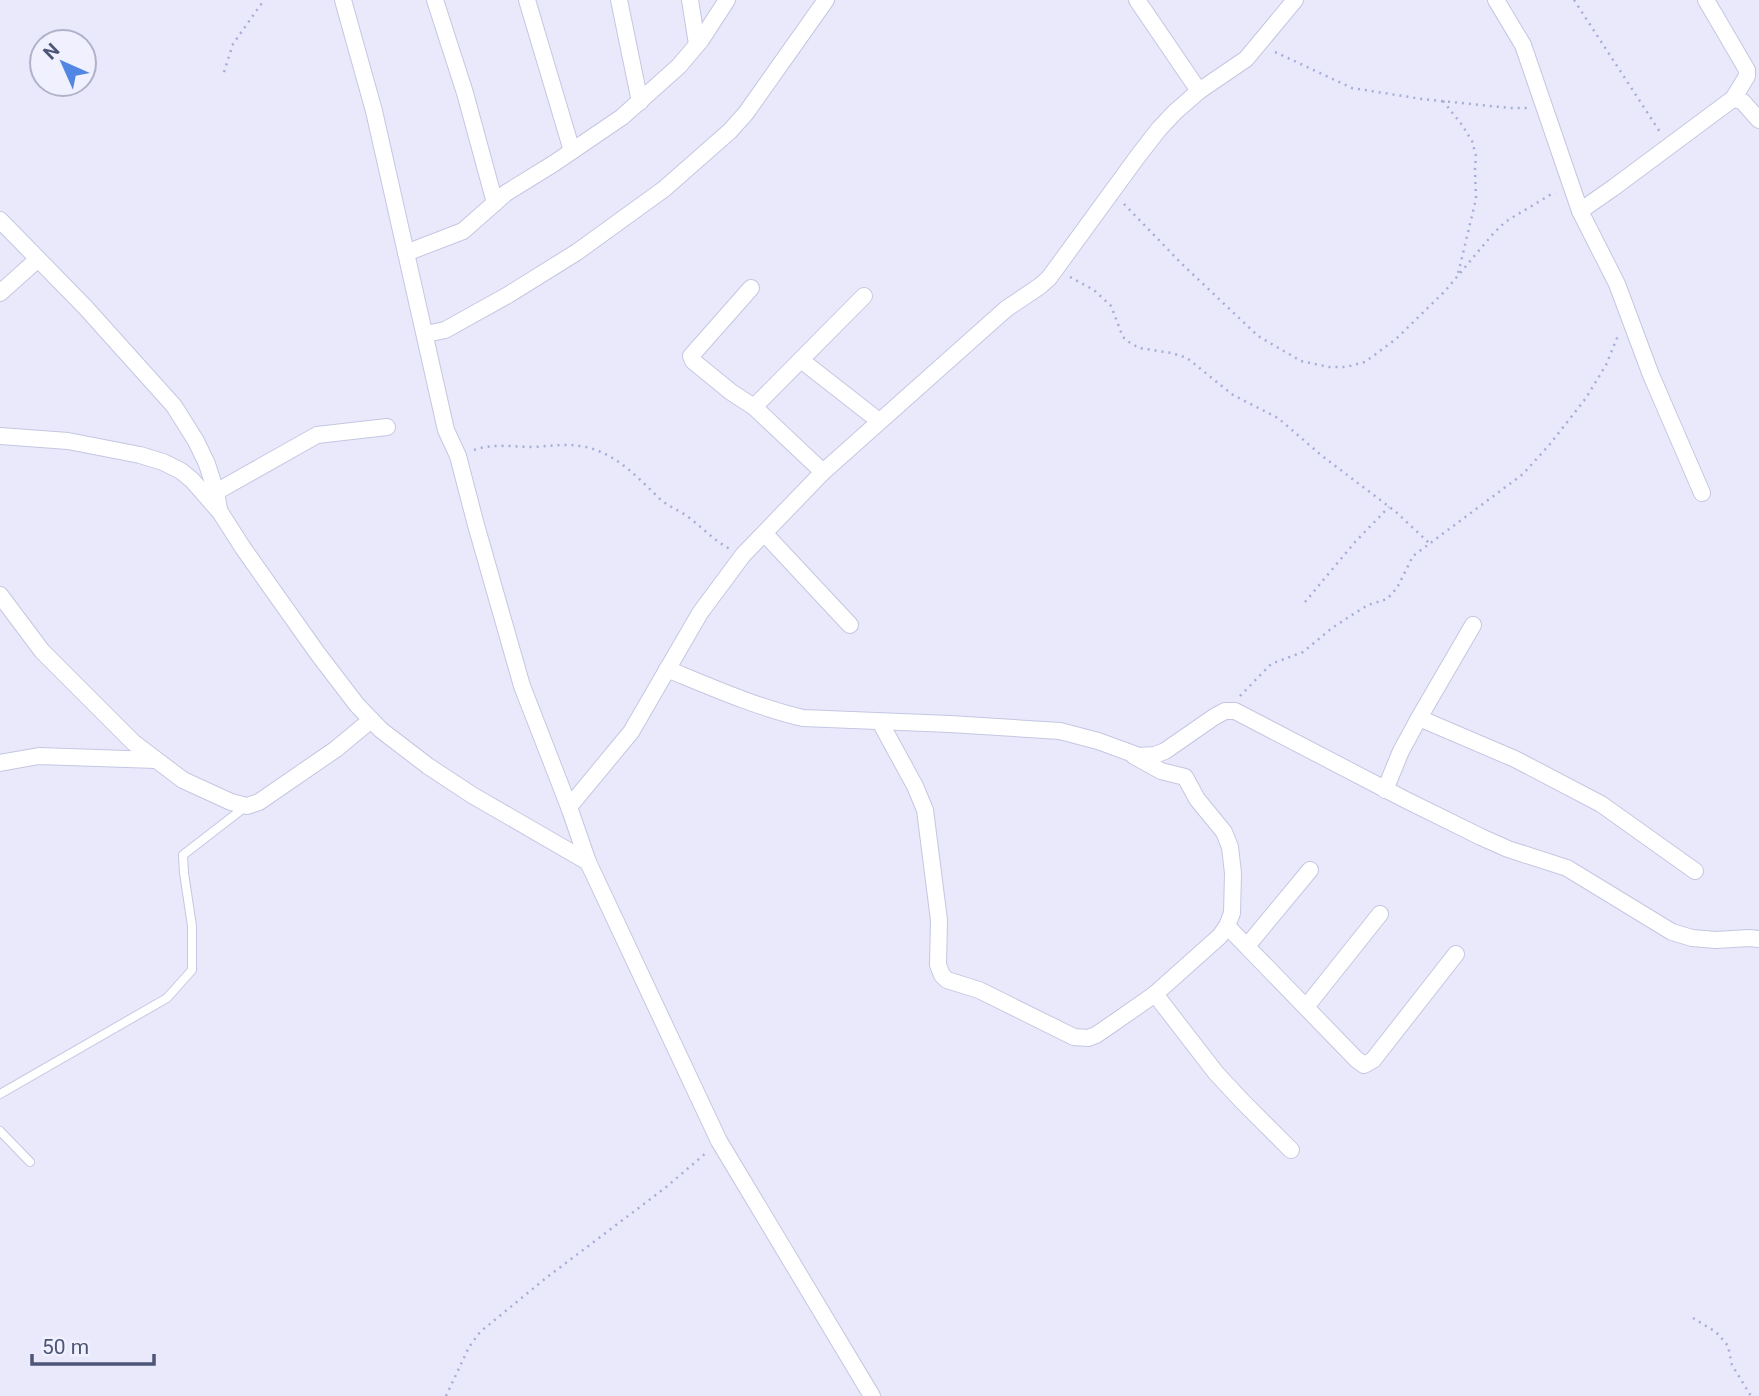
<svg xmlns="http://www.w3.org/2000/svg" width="1759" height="1396" font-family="Roboto,sans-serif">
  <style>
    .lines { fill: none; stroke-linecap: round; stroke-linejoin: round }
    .service-casing { stroke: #c4c7e1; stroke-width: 10 }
    .minor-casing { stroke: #c4c7e1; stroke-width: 18 }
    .path { stroke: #a4aed7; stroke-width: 2.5; stroke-dasharray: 2 5; stroke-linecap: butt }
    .service { stroke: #fff; stroke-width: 8 }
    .minor { stroke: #fff; stroke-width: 16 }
  </style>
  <rect width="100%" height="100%" fill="#eae9fc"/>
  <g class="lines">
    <g class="service-casing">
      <g id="service">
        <polyline points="0,1094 167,998 192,970 192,926 184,873 183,855 245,807"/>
        <polyline points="0,1131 30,1162"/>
      </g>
    </g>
    <g class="minor-casing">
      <g id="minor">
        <polyline points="343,0 374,111 446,430 458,456 476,525 522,686 569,807 588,862 719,1141 872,1396"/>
        <polyline points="435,0 465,93 495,203"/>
        <polyline points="527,0 572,151"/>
        <polyline points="619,0 640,102"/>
        <polyline points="690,0 697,44"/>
        <polyline points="1137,0 1199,91"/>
        <polyline points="1496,0 1523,45 1580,211 1617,284 1651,375 1702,493"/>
        <polyline points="1706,0 1747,70 1747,76 1733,99"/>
        <polyline points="1580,211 1613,188 1730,101 1736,99 1743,102 1759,120"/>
        <polyline points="0,220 86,308 174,406 196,441 207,464 216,492 219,509"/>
        <polyline points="406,253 463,231 506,193 553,164 622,117 679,66 701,40 727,0"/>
        <polyline points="751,288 691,356 693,361 731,392 754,407 823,472"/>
        <polyline points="0,293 38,259"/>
        <polyline points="426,334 445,330 508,295 577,252 664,189 730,131 746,113 826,0"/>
        <polyline points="801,360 879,421"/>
        <polyline points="754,407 864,296"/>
        <polyline points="0,436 68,441 140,455 163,462 181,471 192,480 220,512 243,548 318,654 357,705 381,730 428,766 472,795 588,862"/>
        <polyline points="216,492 317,435 387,427"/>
        <polyline points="765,534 850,625"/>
        <polyline points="0,595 42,651 134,743 183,780 231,802 247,806 259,802 336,749 371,720"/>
        <path d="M667,669c44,18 89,38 136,49l147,6 110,7 38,10 41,15 16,-1 10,-4 49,-34 11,-6h10l171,89 75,37 27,12 59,19 105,64 20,6 24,2 33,-2 10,1"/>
        <polyline points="1419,718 1515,759 1601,804 1695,871"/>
        <polyline points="880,722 915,786 925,810 939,920 938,965 942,975 947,980 979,990 1074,1037 1088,1038 1096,1035 1115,1022 1155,994 1220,936 1227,926 1232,913 1233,873 1230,847 1224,832 1197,799 1185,777 1161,771 1134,756"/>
        <polyline points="0,763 39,756 156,760"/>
        <polyline points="1385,790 1401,751 1419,718 1473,625"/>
        <polyline points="569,807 631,732 700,613 743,555 823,472 1006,309 1040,286 1049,278 1138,156 1159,129 1175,112 1199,91 1246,59 1295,0"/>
        <polyline points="1227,926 1356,1059 1364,1065 1373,1060 1456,954"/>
        <polyline points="1247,946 1310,870"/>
        <polyline points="1155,994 1216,1073 1242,1101 1291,1150"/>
        <polyline points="1306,1007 1380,914"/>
      </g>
    </g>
    <g class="path">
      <polyline points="1574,0 1660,132"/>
      <polyline points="1275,52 1352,88 1422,99 1510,108 1528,108"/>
      <polyline points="224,72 233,44 264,0"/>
      <polyline points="1443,101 1462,125 1472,141 1476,156 1475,169 1476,199 1458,274"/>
      <polyline points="1124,204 1181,263 1258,336 1301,361 1329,367 1346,367 1365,362 1396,339 1445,291 1492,235 1505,222 1555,192"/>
      <polyline points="1070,277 1094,290 1111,306 1121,332 1124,338 1129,342 1139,348 1172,353 1187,358 1233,395 1278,418 1321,455 1396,512 1429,543"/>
      <path d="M474,450c20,-7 38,-3 59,-3 18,-1 35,-4 53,0 31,7 52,31 74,52 8,7 18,11 27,17 15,11 26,24 43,33"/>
      <polyline points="1305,602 1355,542 1389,507"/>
      <polyline points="1240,696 1271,664 1303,652 1332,628 1355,613 1368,605 1387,599 1397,588 1413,556 1523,474 1550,444 1586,398 1606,365 1619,333"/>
      <polyline points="1693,1318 1716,1332 1724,1341 1728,1346 1732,1365 1751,1396"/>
      <polyline points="446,1396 469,1347 480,1332 546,1278 665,1188 706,1153"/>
    </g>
    <use href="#service" class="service"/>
    <use href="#minor" class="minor"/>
  </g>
  <g transform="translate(63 63) rotate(315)"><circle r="33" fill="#f0f0ff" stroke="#afb2c9" stroke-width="2"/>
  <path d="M0-5L12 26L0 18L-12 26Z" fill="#5286e3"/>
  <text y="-10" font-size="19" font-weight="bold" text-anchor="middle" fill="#4d5677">N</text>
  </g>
  <path d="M32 1354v10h122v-10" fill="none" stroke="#4d5677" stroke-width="3.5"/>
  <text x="42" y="1354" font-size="21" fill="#4d5677" stroke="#f0f0ff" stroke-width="5" paint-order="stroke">50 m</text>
</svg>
